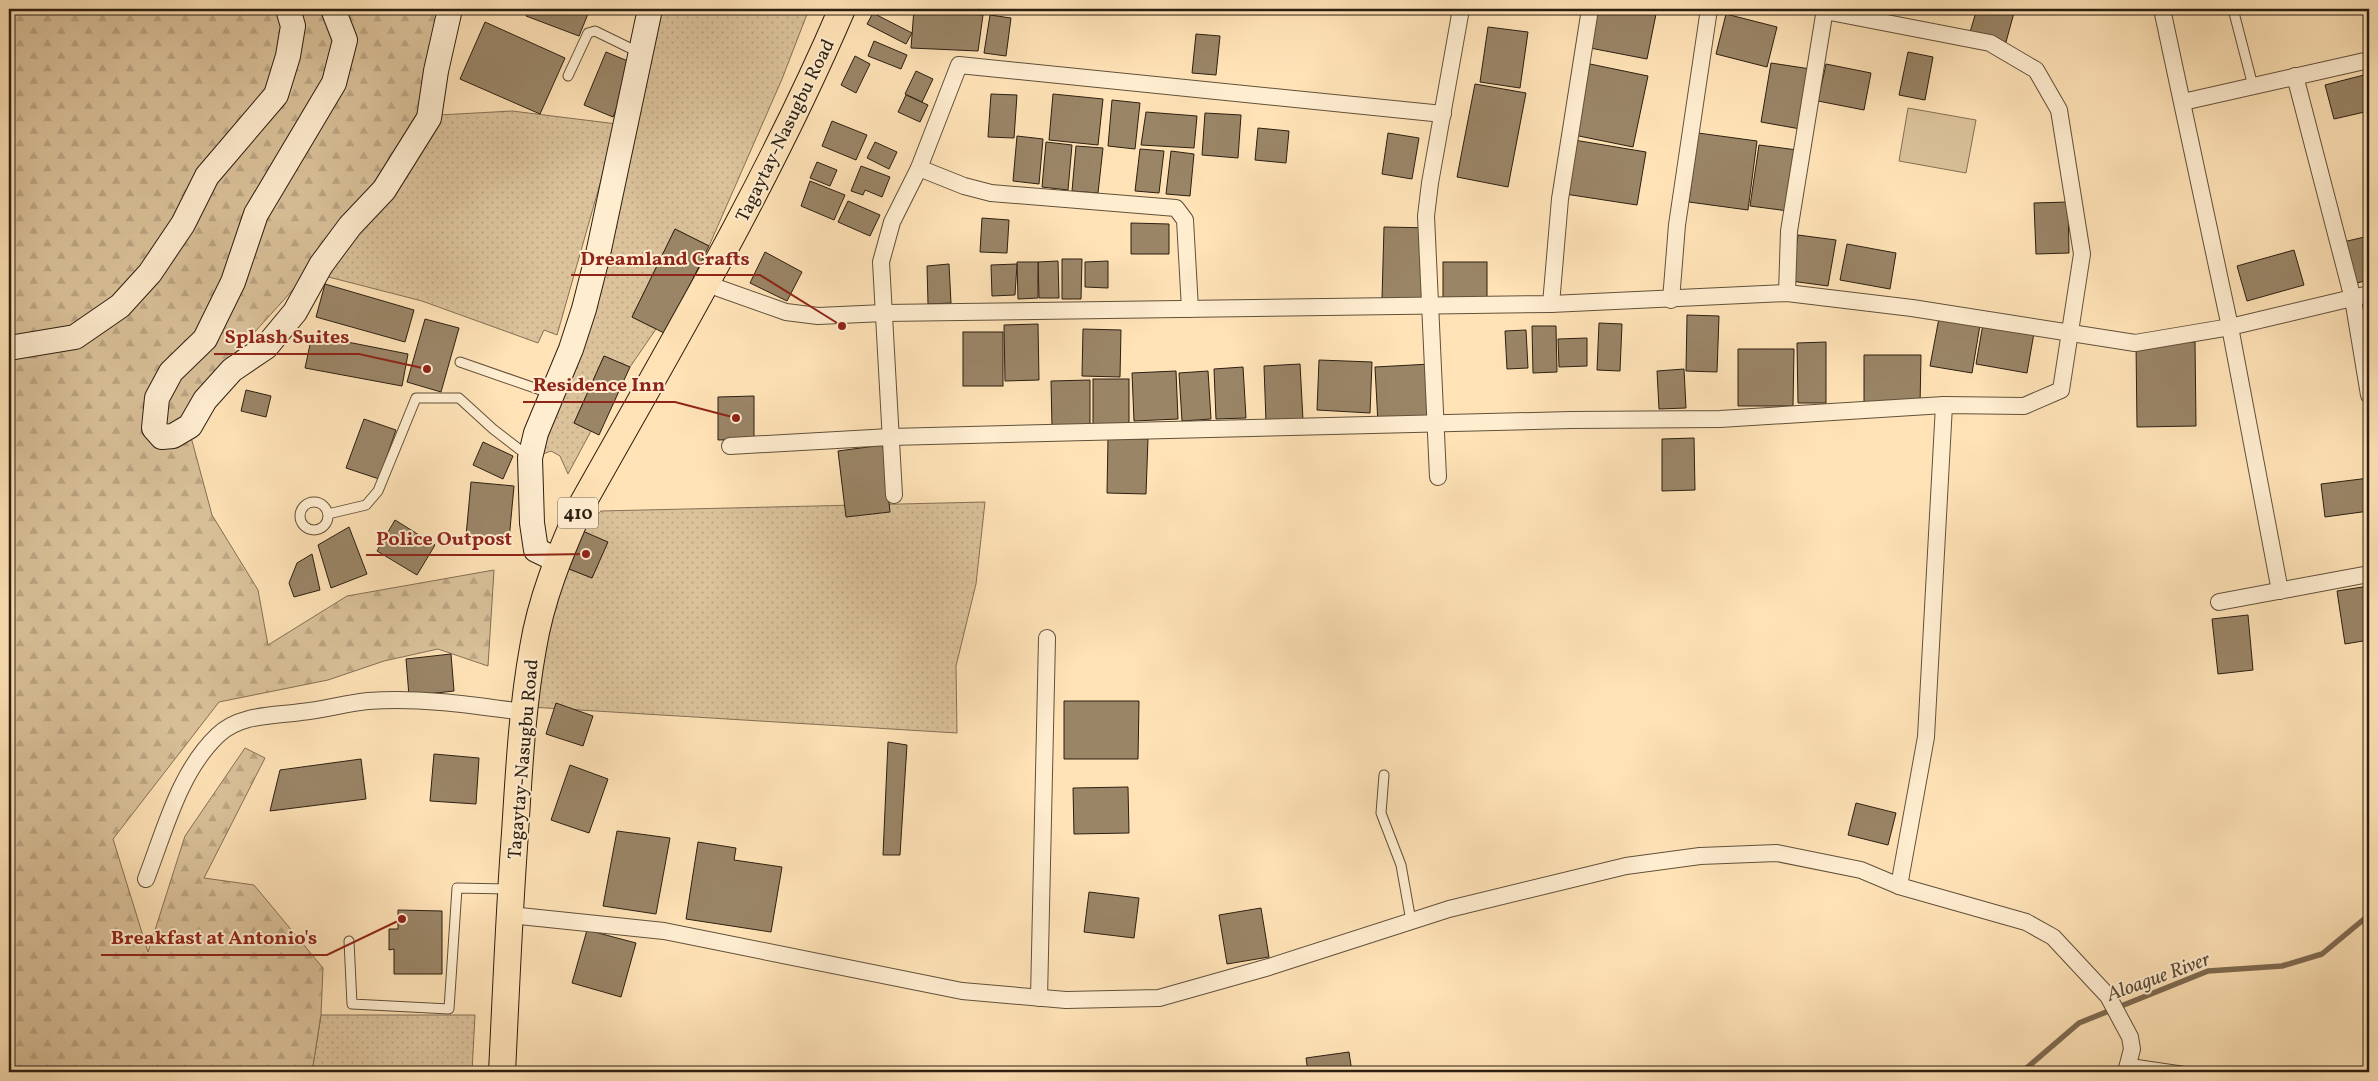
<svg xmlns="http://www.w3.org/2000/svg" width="2378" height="1081" font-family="Vollkorn,serif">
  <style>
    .grass { fill: url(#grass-dots); stroke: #847056 }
    .forest { fill: url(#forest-firs); stroke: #847056 }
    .pitch { fill: #dbc29b; stroke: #847056 }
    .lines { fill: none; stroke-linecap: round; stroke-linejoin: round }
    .stream { stroke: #7f6c53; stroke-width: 5.5 }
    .building { fill: #9a8567; stroke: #2c1f11 }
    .lane-casing { stroke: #61503a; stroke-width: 11 }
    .street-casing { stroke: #61503a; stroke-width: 18 }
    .secondary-casing { stroke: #2c1f11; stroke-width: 26 }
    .primary-casing { stroke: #2c1f11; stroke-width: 28 }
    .lane { stroke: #ffedd0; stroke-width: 9 }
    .street { stroke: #ffedd0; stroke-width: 16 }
    .secondary { stroke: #ffedd0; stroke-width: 24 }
    .primary { stroke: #ffe3b7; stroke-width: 26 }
    .labels { text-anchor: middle; stroke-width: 4; stroke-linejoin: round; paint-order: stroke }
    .shield { fill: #ffedd0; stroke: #6b5d4a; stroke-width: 1 }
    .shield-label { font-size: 18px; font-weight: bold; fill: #2c1f11 }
    .street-label { font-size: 19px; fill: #2c1f11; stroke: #ffedd0 }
    .water-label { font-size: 20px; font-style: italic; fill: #5d4c38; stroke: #ffedd0 }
    .leader { fill: none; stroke: #8f2418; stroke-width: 2 }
    .callout-dot { fill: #8f2418; stroke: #ffedd0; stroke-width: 2 }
    .callout-label { font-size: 20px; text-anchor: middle; font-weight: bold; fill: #8f2418; stroke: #ffedd0; stroke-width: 4; stroke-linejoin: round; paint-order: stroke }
  </style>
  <defs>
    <pattern id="grass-dots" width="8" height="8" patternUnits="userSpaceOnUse" patternTransform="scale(1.25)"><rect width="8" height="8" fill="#dbc29b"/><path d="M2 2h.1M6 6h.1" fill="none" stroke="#bca684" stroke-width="1.8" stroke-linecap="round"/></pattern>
    <pattern id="forest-firs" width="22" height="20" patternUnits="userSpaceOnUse" patternTransform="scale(1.25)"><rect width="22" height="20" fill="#dbc29b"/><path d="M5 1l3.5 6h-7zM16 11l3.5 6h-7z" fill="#bca684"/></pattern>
  </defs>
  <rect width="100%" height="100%" fill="#ffe3b7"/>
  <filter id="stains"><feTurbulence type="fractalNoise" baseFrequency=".004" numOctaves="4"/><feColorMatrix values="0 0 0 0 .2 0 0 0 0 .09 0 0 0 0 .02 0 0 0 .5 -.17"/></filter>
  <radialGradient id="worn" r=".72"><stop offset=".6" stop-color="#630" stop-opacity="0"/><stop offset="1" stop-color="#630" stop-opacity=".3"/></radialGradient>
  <g class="grass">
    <polygon points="657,9 809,9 782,79 709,246 675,229 632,317 656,329 630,367 604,356 574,423 591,431 568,474 560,456 551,451 535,457"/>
    <polygon points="512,111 617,124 557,335 544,330 538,343 422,301 309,272 421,116"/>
    <polygon points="985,502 976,584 956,666 957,733 530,707 564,567 592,578 607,542 580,530 601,511"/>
    <polygon points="321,1015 475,1015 472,1072 312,1072"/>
  </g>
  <polygon class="forest" points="9,9 459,9 421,116 373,201 216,375 191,437 212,515 258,590 268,645 347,596 494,570 488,666 438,649 384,661 328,680 219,702 113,839 148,952 185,836 245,748 265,758 204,878 254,885 323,968 321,1015 312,1072 9,1072"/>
  <polygon class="pitch" points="1908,108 1976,120 1966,173 1899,161"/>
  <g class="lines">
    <polyline class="stream" points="2022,1072 2079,1023 2208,971 2282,966 2322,954 2369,915"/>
  </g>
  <g class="building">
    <polygon points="529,9 590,9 579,36 526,16"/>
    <polygon points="914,9 983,15 978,51 911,48"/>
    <polygon points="1598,9 1657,9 1647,59 1590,48"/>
    <polygon points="1977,9 2015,9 2006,42 1970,32"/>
    <polygon points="873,13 912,33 906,44 867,24"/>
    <polygon points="1726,14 1777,27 1767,67 1716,54"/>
    <polygon points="990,15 1011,18 1006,56 984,53"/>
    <polygon points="485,22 565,58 540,114 460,79"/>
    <polygon points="1488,27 1528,32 1520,88 1480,82"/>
    <polygon points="1196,34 1220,36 1216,75 1192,73"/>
    <polygon points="874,41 907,55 901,69 868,56"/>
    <polygon points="606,52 635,64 613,117 584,105"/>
    <polygon points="1908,52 1933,57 1925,100 1899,95"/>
    <polygon points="855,56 870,64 856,93 841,85"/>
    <polygon points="1771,63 1817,70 1806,130 1761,122"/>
    <polygon points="1590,64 1648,76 1633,147 1574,135"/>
    <polygon points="1826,64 1871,73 1864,110 1818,101"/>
    <polygon points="916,71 933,79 922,102 905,94"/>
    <polygon points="2364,75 2369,96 2369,111 2334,119 2325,85"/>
    <polygon points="1475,84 1526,93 1508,187 1457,177"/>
    <polygon points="991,94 1017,95 1014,138 988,137"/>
    <polygon points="1053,94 1103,99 1098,145 1049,140"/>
    <polygon points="906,95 928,105 920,122 898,112"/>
    <polygon points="1112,100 1140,103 1135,149 1108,146"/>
    <polygon points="1146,112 1197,116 1194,148 1141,145"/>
    <polygon points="1205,113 1241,115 1238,158 1202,155"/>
    <polygon points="832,121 867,135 856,160 822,146"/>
    <polygon points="1258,128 1289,131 1286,163 1255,160"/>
    <polygon points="1388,133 1419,138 1412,179 1382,174"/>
    <polygon points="1698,133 1757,141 1748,210 1689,202"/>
    <polygon points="1017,136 1043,139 1039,184 1013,181"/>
    <polygon points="1574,140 1646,152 1637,205 1565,194"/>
    <polygon points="875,142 897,152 889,169 867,158"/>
    <polygon points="1046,142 1072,145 1068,190 1042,187"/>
    <polygon points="1759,145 1805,151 1796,212 1750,206"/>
    <polygon points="1076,146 1103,148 1098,193 1072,191"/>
    <polygon points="1140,149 1164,151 1159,193 1135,191"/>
    <polygon points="1171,151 1194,154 1190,196 1166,194"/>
    <polygon points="817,162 837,170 830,186 810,178"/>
    <polygon points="861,166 890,177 882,197 865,190 863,195 851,191"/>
    <polygon points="810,181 845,195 834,220 801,206"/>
    <polygon points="848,201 880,215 870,236 838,222"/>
    <polygon points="2068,202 2069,253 2036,254 2034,203"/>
    <polygon points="982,218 1009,220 1007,253 980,252"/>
    <polygon points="1131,223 1169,224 1169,254 1131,254"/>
    <polygon points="1384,227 1433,228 1432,300 1382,299"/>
    <polygon points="675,229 709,246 666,334 632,317"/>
    <polygon points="1798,235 1836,240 1828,286 1791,281"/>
    <polygon points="2369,236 2369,280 2353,284 2343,242"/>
    <polygon points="1847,244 1896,253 1890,289 1840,280"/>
    <polygon points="2294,250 2304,285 2247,301 2237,266"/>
    <polygon points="765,252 802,272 787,301 750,283"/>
    <polygon points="1062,259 1082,259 1081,299 1062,299"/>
    <polygon points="1058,261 1059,298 1039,298 1038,262"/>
    <polygon points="1108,261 1108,288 1085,287 1085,262"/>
    <polygon points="1017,262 1038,262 1038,298 1018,299"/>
    <rect x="1443" y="262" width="44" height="37"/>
    <polygon points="949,264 951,303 928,304 927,266"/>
    <polygon points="1017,264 1015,295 992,296 991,265"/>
    <polygon points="325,284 414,310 405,342 316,317"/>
    <polygon points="1687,315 1719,316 1717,372 1686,371"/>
    <polygon points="1939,318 1980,325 1972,373 1930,366"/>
    <polygon points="425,319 459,328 441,392 407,382"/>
    <polygon points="1599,323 1622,324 1620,371 1597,370"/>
    <polygon points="1038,324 1039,380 1005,381 1004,325"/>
    <polygon points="1983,324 2034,333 2027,373 1976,364"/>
    <polygon points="1532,326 1556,326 1557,372 1533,373"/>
    <polygon points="1083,329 1121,330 1120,377 1082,376"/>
    <polygon points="1526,330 1528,368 1507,369 1505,331"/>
    <rect x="963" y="332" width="40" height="54"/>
    <polygon points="312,335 408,354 402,386 305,368"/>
    <polygon points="1587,338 1587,366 1559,367 1558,339"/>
    <polygon points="1826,342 1826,403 1798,403 1797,343"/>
    <polygon points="2195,342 2196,426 2137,427 2136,343"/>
    <polygon points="1738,349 1794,349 1793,406 1738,406"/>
    <polygon points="1864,355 1921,355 1920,406 1864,405"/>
    <polygon points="604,356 630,367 599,435 574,423"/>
    <polygon points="1319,360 1372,362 1370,413 1317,410"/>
    <polygon points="1300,364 1303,420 1266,422 1264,366"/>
    <polygon points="1431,364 1434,421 1378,424 1375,367"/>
    <polygon points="1243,367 1246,418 1216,419 1214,369"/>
    <polygon points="1684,369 1686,408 1659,409 1657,371"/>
    <polygon points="1176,371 1178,419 1134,421 1132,373"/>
    <polygon points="1208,371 1211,419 1182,421 1179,373"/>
    <rect x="1093" y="379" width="36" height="48"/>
    <polygon points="1090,380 1090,425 1052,426 1051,381"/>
    <polygon points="246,390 271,396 266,417 241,411"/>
    <polygon points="754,396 754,439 718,440 718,397"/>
    <polygon points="364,419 396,430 379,479 346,468"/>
    <polygon points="1108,438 1148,439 1146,494 1107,493"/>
    <polygon points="1694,438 1695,490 1662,491 1662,439"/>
    <polygon points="483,442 513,456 503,479 473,465"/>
    <polygon points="883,445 890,512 846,517 838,451"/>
    <polygon points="2369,478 2369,511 2325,517 2321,484"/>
    <polygon points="471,482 514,486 509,540 466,536"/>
    <polygon points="395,520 435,545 417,575 377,551"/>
    <polygon points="349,527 367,574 331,588 318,545"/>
    <polygon points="580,530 608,542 592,578 564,567"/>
    <polygon points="312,554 320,590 294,597 289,583 297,563"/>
    <polygon points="2369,586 2369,640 2345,644 2337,591"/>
    <polygon points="2248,615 2253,670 2218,674 2212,619"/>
    <polygon points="451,654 454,691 409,696 406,659"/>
    <polygon points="1064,701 1139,701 1138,759 1064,759"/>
    <polygon points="556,703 593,716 583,746 546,734"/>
    <polygon points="888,742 907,745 900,855 883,855"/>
    <polygon points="434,754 479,758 476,804 430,801"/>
    <polygon points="361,759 366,799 270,811 280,770"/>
    <polygon points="570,765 608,779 589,833 551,820"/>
    <polygon points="1128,787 1129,833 1074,834 1073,788"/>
    <polygon points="1856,803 1896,813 1888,845 1848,835"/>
    <polygon points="617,831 670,838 656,914 603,906"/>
    <polygon points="698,842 736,848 734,860 782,867 771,932 686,919"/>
    <polygon points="1089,892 1139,898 1134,938 1084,932"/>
    <polygon points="1261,908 1269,957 1227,964 1219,915"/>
    <polygon points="398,910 442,911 442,974 394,974 394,949 389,950 389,929 398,929"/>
    <polygon points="587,930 636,943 621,997 572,983"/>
    <polygon points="1349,1052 1352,1072 1308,1072 1306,1058"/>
  </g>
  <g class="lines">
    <g class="lane-casing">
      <g id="lane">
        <polyline points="2233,9 2253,86"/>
        <polyline points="568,76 588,33 595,31 638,52"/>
        <polyline points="460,362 552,394"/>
        <circle cx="314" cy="516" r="14"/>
        <polyline points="328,514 366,505 378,491 416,398 459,398 493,429 528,456"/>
        <polyline points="1384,775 1381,813 1401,865 1411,921"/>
        <polyline points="349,941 352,1004 449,1009 457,888 508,889"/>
        <polyline points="2127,1063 2188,1072"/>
      </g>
    </g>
    <g class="street-casing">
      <g id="street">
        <polyline points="2162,9 2230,327 2280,591"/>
        <polyline points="2295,76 2353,299 2369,395"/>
        <polyline points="2183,102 2369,60"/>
        <polyline points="919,168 964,186 991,193 1176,208 1185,220 1190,309"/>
        <polyline points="707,284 786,312 818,316 884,313 1551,304 1787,293 1912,308 2135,343 2230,327 2369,294"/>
        <polyline points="1787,293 1789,231 1825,9"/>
        <polyline points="1671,300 1677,225 1709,9"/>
        <polyline points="1551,304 1560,199 1590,9"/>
        <polyline points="730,446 890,437 1571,420 1720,419 1944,405 2024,406 2061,390 2082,254 2059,110 2036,70 1990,43 1825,11"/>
        <polyline points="1438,477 1426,216 1430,183 1461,9"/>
        <polyline points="894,495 881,262 892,222 919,168 959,65 1443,114"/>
        <polyline points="2219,602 2369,574"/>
        <path d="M146,879c19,-49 33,-107 72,-144 22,-21 55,-19 83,-23 23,-2 45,-9 67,-11 52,-4 104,4 155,11"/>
        <polyline points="1899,886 1926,737 1944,405"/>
        <polyline points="510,915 664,931 962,991 1066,1000 1159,998 1269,967 1449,909 1626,866 1700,856 1777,853 1861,870 1899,886 2026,922 2053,937 2108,996 2130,1037 2132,1049 2126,1072"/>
        <polyline points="1039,998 1047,638"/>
      </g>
    </g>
    <g class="secondary-casing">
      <g id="secondary">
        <polyline points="333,9 345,40 334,83 256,214 233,282 205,339 171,372 157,398 154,428 162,437 173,436 190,426 205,400 232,370 266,347 295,312 321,265 350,226 384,190 429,118 436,71 450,9"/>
        <polyline points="9,348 75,337 120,306 150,273 183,224 207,176 276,95 288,56 293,26 288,9"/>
        <polyline points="557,560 536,550 532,523 530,458 536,433 571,349 584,309 598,254 650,9"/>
      </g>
    </g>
    <g class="primary-casing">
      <path id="primary" d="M502,1072c4,-79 7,-159 13,-239 4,-62 7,-124 18,-185 8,-49 27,-95 47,-140 92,-164 188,-326 262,-499"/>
    </g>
    <use href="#lane" class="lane"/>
    <use href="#street" class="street"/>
    <use href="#secondary" class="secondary"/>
    <use href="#primary" class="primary"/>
  </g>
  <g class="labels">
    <rect class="shield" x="558" y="497.5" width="40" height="31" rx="4"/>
    <g class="shield-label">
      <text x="578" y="519">410</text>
    </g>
    <g class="street-label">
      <text transform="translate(784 130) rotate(-64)" y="7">Tagaytay-Nasugbu Road</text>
      <text transform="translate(522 759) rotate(-85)" y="7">Tagaytay-Nasugbu Road</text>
    </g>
    <g class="water-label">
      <text transform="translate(2158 976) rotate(-20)" y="7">Aloague River</text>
    </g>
  </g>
  <path class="leader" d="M842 326L760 275H571M427 369L359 354H214M736 418L675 402H523M586 554L522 555H366M402 919L327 955H101"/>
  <g class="callout-dot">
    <circle cx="842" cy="326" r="5"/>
    <circle cx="427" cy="369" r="5"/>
    <circle cx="736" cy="418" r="5"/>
    <circle cx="586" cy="554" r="5"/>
    <circle cx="402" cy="919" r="5"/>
  </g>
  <g class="callout-label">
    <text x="665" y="265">Dreamland Crafts</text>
    <text x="287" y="343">Splash Suites</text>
    <text x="599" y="391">Residence Inn</text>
    <text x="444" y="545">Police Outpost</text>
    <text x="214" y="944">Breakfast at Antonio's</text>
  </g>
  <rect width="2378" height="1081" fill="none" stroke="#ffe3b7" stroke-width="30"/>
  <rect x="10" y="10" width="2358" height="1061" fill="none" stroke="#2c1f11" stroke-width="2.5"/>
  <rect x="15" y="15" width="2348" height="1051" fill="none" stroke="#2c1f11"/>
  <rect width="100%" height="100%" filter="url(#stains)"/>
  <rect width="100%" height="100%" fill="url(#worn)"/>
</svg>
